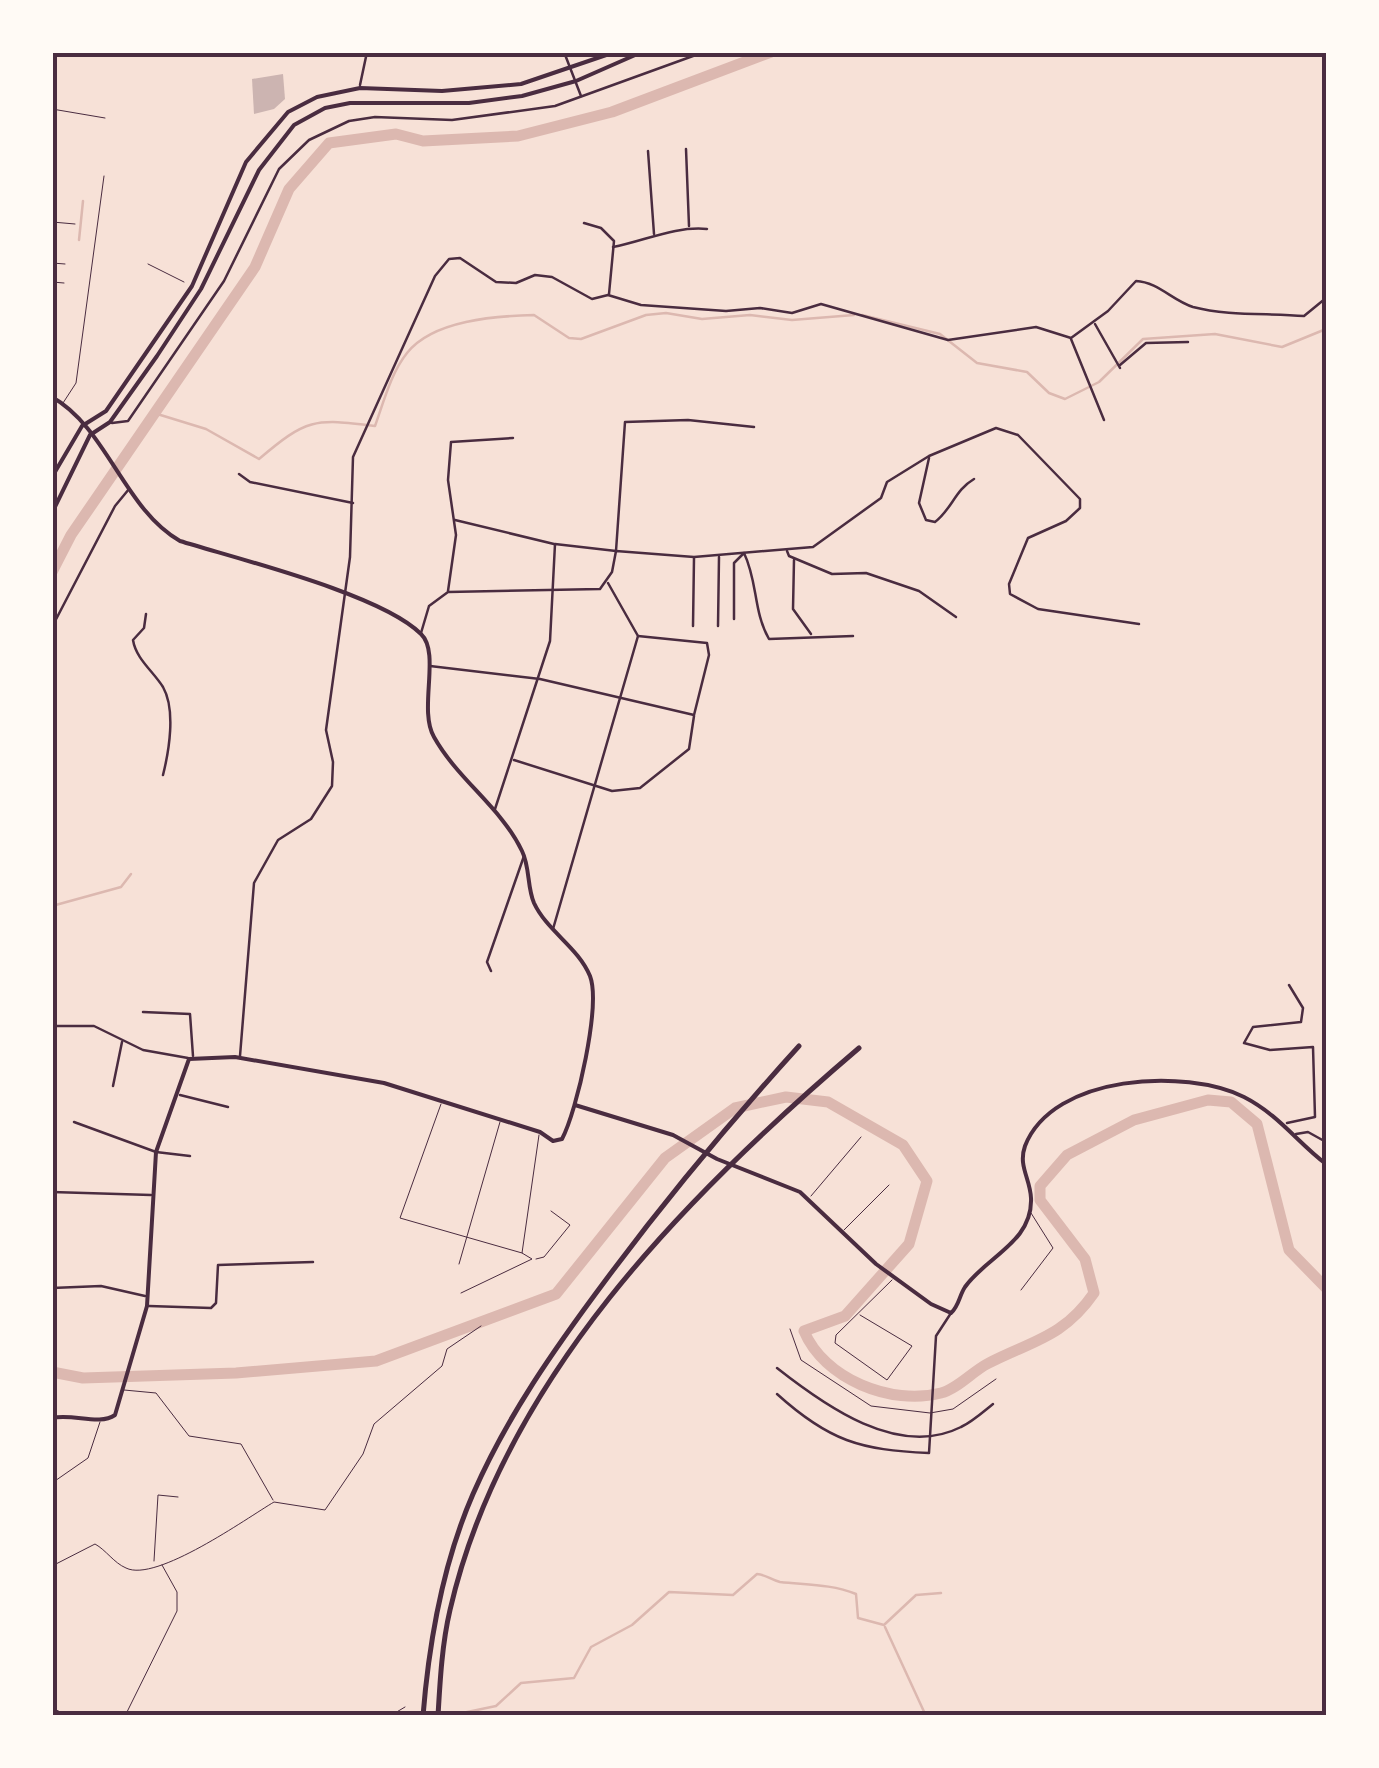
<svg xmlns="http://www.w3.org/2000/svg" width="1379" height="1768" font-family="Poppins,sans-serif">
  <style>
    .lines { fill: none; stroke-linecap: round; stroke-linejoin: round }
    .stream { stroke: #dcb8b0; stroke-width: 2.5 }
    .river { stroke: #dcb8b0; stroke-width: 11 }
    .building { fill: #ccb4b1 }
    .path { stroke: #4a2c40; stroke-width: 1 }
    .service { stroke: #4a2c40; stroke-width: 1 }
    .minor { stroke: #4a2c40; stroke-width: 2.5 }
    .tertiary { stroke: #4a2c40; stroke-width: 4 }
    .motorway { stroke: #4a2c40; stroke-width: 5 }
    .neatline { fill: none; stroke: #4a2c40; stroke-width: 4 }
  </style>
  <rect width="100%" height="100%" fill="#f7e1d7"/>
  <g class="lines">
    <g class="stream">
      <polyline points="79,240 83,201"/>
      <polyline points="862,315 940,334 977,363 1027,372 1049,393 1065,399 1099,382 1143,339 1215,334 1282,347 1326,329"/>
      <path d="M154,413l52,16 53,30c47,-40 55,-41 116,-33 9,-25 16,-53 32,-73 26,-33 89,-37 127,-38l35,23 12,1 65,-24 20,-2 36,6 48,-4 42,5 62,-5"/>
      <polyline points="52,906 121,887 131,874"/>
      <polyline points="885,1624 916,1595 941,1593"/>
      <polyline points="885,1627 926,1716"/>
      <path d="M448,1716l48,-10 25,-23 53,-5 17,-31 41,-22 37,-33 64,3 24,-21c10,1 14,6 23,8 27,3 51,2 76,12l2,24 26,7"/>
    </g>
    <g class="river">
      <polyline points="52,572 71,535 255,267 289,189 329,143 396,134 423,141 518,136 612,112 771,52"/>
      <path d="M52,1372l31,6 153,-5 140,-12 180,-67 109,-136 70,-50 51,-11 42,5 75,43 24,36 -18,63 -64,72 -41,15c20,48 87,75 137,62 16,-4 31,-21 46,-29 44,-23 76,-26 107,-71l-9,-34 -45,-59v-14l27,-31 67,-35 74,-20 23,2 26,22 32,126 37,38"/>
    </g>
  </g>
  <polygon class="building" points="283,74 285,99 274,109 254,114 252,79"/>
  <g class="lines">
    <polyline class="path" points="148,264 184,282"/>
    <g class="service">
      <polyline points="52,109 105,118"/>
      <polyline points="52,222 75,224"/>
      <polyline points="52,263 65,264"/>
      <polyline points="52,282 64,283"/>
      <polyline points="63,403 76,383 104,176"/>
      <polyline points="441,1104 400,1218 522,1253"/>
      <polyline points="811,1196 861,1137"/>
      <polyline points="844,1230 889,1185"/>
      <polyline points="536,1259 544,1257 570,1225 551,1211"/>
      <polyline points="459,1264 500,1122"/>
      <polyline points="1021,1290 1053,1248 1031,1213"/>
      <polyline points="461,1293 532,1259 522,1253 539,1135"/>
      <polyline points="860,1315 912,1346 887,1380 835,1343 836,1335 892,1280"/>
      <polyline points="790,1329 801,1360 871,1406 930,1413 953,1409 996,1379"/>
      <polyline points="124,1390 156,1393 189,1436 241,1444 273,1500"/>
      <polyline points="52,1483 88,1458 100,1422"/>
      <polyline points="154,1561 158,1495 178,1497"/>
      <path d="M52,1566l43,-22c11,6 19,19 31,24 30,15 121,-50 148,-66l51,8 38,-56 11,-30 68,-58 5,-17 34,-23"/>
      <polyline points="52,1708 69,1716"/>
      <polyline points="125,1716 177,1611 177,1592 162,1565"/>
      <polyline points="390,1716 405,1707"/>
    </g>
    <g class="minor">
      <polyline points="564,52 581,96"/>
      <polyline points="360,85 367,52"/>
      <polyline points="686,149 689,226"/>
      <polyline points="648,151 654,234"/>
      <polyline points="584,223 601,228 614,241 609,294"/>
      <path d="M613,247c32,-6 61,-21 94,-18"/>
      <polyline points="1095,324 1120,368"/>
      <polyline points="1071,339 1104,420"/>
      <polyline points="1120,365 1146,343 1188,342"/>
      <polyline points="112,423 128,421 224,281 279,169 309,140 349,121 375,117 452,120 555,106 704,52"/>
      <path d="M929,458l-10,45 7,17 9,2c17,-13 20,-32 39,-43"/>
      <polyline points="239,474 250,482 353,503"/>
      <polyline points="455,520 554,544"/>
      <polyline points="787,551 789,556 832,574 866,573 919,591 956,617"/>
      <polyline points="794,560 793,609 811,634"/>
      <polyline points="448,591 456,535 448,480 451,442 513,438"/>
      <path d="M146,614l-2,14 -11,12c3,19 20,31 30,47 13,23 6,64 0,88"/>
      <path d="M734,619v-56l10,-10c14,29 9,58 25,86l84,-3"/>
      <polyline points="693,626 694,558"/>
      <polyline points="718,626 719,557"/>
      <polyline points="52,627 115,506 129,489"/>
      <polyline points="421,633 429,606 448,592 600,589 612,572 616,551 694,557 813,547 881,498 887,482 929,456 996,428 1018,435 1080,499 1080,508 1066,521 1028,538 1009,584 1010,594 1038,609 1139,624"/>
      <polyline points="430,666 540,679 694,715 709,655 707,643 638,636"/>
      <polyline points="514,760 612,791 640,788 689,749 694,716"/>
      <polyline points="495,809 550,641 555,544 616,551 625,422 688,420 754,427"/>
      <polyline points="553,929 638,636 608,583"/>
      <polyline points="491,971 487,962 524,856"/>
      <polyline points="143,1012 190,1014 193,1056"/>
      <polyline points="52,1026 94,1026 143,1050 188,1058"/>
      <path d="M240,1056l14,-173 24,-43 33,-21 21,-33 1,-24 -7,-32 24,-173 3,-100 82,-181 14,-17 11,-1 36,24 20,1 19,-8 17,2 40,22 16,-4 33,10 85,6 34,-3 32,5 29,-9 127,36 88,-13 35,11 37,-27 28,-30c22,1 37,20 57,26 34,9 75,6 111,9l22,-18"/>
      <polyline points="52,1062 55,1028"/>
      <polyline points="113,1086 122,1042"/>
      <polyline points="180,1095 228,1107"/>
      <polyline points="74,1122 156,1152 190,1156"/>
      <polyline points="1287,1123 1315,1117 1313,1047 1270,1050 1244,1043 1253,1027 1301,1022 1303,1008 1289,985"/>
      <polyline points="1296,1134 1308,1132 1326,1142"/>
      <polyline points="52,1192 151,1195"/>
      <polyline points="52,1288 101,1286 145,1296"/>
      <polyline points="149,1306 211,1308 216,1303 218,1265 313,1262"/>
      <path d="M777,1368c47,37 121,91 184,59 11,-5 22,-15 32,-23"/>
      <path d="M777,1394c52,47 83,56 152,59l7,-117 15,-23"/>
    </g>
    <g class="tertiary">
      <path d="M52,397c55,31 72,112 128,144 58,18 201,53 241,93 20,19 -3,76 13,103 24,43 67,70 88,114 8,16 5,36 12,52 13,28 44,44 56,73 11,29 -13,135 -28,163l-9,2 -13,-9 -156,-49 -149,-26 -46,2 -33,93 -9,154 -32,109c-16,11 -42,-2 -63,3"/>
      <polyline points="52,477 82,426 106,411 192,286 246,162 288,112 317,97 360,88 442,91 521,84 615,52"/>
      <polyline points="52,513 90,435 110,422 157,356 201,289 259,170 294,125 325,108 350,103 469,103 522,96 576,81 642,52"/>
      <path d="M575,1105l98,30 44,24 83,33 76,72 55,40 20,9c8,-7 8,-17 14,-26 21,-30 68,-45 66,-89 -1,-20 -13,-32 -6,-52 28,-72 161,-78 219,-49 35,18 53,45 82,67"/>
    </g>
    <g class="motorway">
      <path d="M423,1716c6,-75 20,-153 50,-222 34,-78 82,-146 132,-213 61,-82 125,-159 194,-235"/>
      <path d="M438,1716c2,-35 4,-72 12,-106 53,-230 235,-414 409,-562"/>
    </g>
  </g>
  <rect width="1379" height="1768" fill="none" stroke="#fffaf5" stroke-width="110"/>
  <rect x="55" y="55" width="1269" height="1658" class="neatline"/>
</svg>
